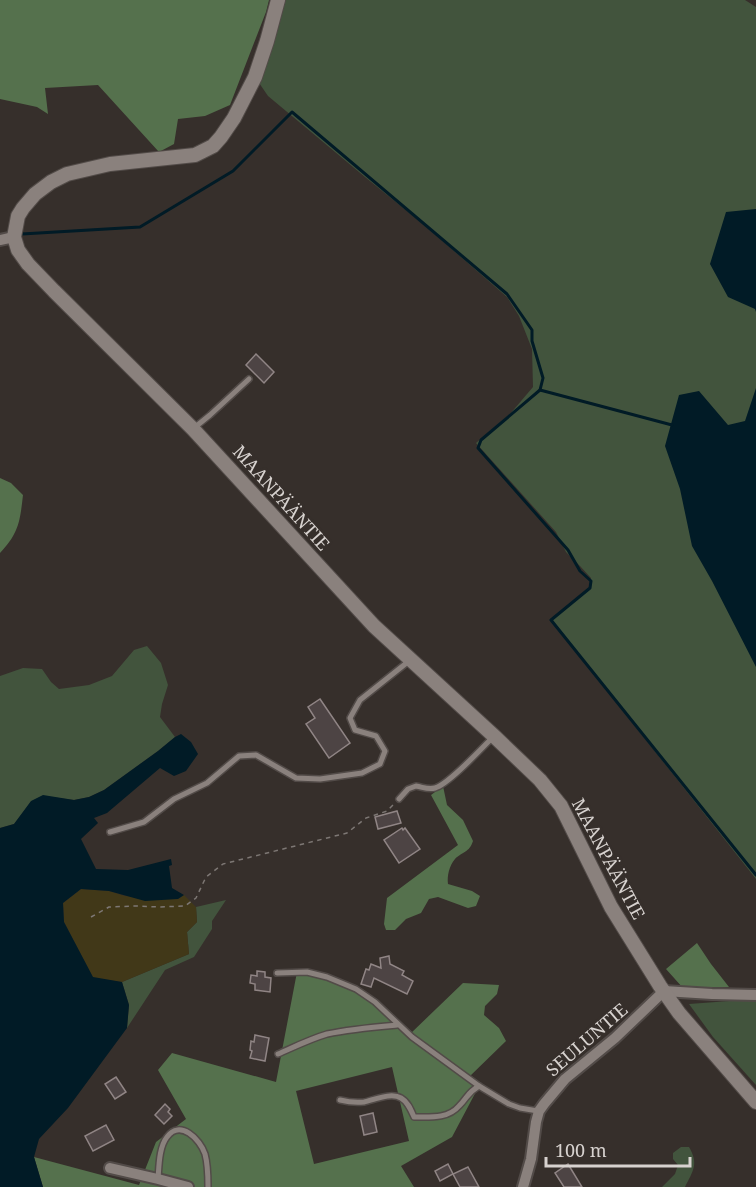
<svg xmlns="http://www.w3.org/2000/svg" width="756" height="1187" font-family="'Noto Serif',serif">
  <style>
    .green { fill: #42543d }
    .forest { fill: #55714d; fill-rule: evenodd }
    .sand { fill: #413818 }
    .water { fill: #011b26 }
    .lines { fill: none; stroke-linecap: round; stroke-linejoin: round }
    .stream { stroke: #011b26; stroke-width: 3 }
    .building { fill: #4d4444; stroke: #908585; stroke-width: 1.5 }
    .service-casing { stroke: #524b48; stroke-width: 8 }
    .minor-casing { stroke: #524b48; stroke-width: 14 }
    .tertiary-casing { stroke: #524b48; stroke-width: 16 }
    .path { stroke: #7d7774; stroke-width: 1.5; stroke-dasharray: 4.5 4.5; stroke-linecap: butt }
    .service { stroke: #8a817d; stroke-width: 5 }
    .minor { stroke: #8a817d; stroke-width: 10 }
    .tertiary { stroke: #8a817d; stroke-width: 14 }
    .labels { text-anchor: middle; stroke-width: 5; stroke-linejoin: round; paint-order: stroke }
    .street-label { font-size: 18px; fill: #d7d2cf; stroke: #362f2b }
  </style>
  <rect width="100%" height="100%" fill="#362f2b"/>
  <g class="green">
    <polygon points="281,0 745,0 756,7 756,879 551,620 590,588 591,578 580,566 566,552 556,532 476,443 510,414 533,387 532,349 519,316 507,297 423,224 365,177 268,96 255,77"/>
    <polygon points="147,646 161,663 168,685 162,704 160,717 175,737 158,751 104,790 89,797 74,800 43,796 31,802 14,824 0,828 0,676 23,668 42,669 51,682 59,689 89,685 112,676 134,650"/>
    <polygon points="226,900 212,921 212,929 194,957 165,970 127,1028 129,1005 122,982 189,954 187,932 197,922 196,907"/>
    <polygon points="756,999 756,1085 713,1037 689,1004"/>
    <path d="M681,1147h8c10,17 4,24 -4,40h-23l13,-13 3,-9 -5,-6v-6z"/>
  </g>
  <g class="forest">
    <polygon points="0,0 269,0 266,12 230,105 205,116 178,119 174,144 159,152 98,85 45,88 48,114 37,107 0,99"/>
    <path d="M0,478l11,5 12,12c-3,26 -4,38 -23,58z"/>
    <path d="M443,786l4,19 16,15 10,21c-4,12 -10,10 -18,18 -6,7 -8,17 -7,25l24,7 8,5 -4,10 -8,2 -30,-11 -9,2 -8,14 -15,6 -11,11h-9l-2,-6 3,-26 71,-53 -27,-50z"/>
    <polygon points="697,943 711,964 729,987 683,988 666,969"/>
    <path d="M297,972h10l49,17 53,46 54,-52 36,2 -2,9 -12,12 -1,9 15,13 7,13 -37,36 10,9 -27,51 -51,29 13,21h-371l-9,-30 105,28 17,-43 30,-23 -28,-49 14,-17 104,29zM392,1067l17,74 -95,23 -18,-73z"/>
  </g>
  <polygon class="sand" points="81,889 109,891 125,896 178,899 184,895 196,907 197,922 187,932 189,954 122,982 93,978 64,922 63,903"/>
  <g class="water">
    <polygon points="756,209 756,312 755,309 728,297 710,264 726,212"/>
    <polygon points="756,388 756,667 712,581 692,546 680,489 665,446 679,395 699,391 728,425 745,421"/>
    <polygon points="181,734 191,742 198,754 186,771 174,776 160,768 107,813 94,818 98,823 81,839 96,869 128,870 171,859 172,865 169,866 172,888 184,895 178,899 145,901 109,891 81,889 63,903 64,922 93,977 122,982 129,1005 127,1028 68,1108 39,1139 34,1157 43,1187 0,1187 0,828 14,824 31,801 43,795 74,800 89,797 104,790 158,751 175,737"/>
  </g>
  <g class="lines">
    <g class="stream">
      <polyline points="22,234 140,227 233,171 292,112 507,294 532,330 532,341 543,378 540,390 481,440 478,448 568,550 580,571 591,581 590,588 551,620 756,875"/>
      <polyline points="540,390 672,425"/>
    </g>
  </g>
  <g class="building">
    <polygon points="256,354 274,372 264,383 246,365"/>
    <polygon points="320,699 350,743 329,758 306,724 315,718 308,707"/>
    <polygon points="397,811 401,823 378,829 375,817"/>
    <polygon points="402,828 403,830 405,828 420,849 399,863 384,840"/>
    <polygon points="389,956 390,964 404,971 402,975 413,981 407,994 374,978 371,987 361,984 366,969 369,970 371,964 381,968 380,958"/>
    <polygon points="257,971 265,972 265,977 271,978 270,992 255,990 255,984 250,983 251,975 257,976"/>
    <polygon points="255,1035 269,1038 265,1061 250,1058 252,1051 250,1050 251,1041 254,1042"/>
    <polygon points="116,1077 126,1092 115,1099 105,1084"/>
    <polygon points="165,1104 170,1109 168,1112 172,1116 164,1124 155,1115"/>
    <polygon points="373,1113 377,1132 364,1135 360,1116"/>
    <polygon points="106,1125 114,1140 93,1151 85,1136"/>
    <polygon points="448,1164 453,1174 440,1181 435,1171"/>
    <polygon points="568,1164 582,1187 564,1187 555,1173"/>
    <polygon points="468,1167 479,1187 460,1187 453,1174"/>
  </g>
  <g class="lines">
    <g class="service-casing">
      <g id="service">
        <polyline points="194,428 210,415 249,379"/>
        <path d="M399,799l9,-10 8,-3c7,1 12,4 19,2 14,-4 47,-40 59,-52"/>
        <polyline points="110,832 144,822 174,799 207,783 239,756 256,755 296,778 320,779 362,773 380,764 385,751 376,736 355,730 350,718 360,700 409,661"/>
        <polyline points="277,973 307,972 327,977 356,989 375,1002 412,1037 479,1086 509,1104 520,1108 538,1111"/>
        <path d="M278,1054c16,-7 32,-15 49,-20 23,-5 47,-7 70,-9"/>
        <path d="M340,1100c8,2 15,3 24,2 10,-2 27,-10 37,-4 7,4 10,12 13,19 16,0 34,2 45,-11 9,-9 8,-13 20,-20"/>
        <path d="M158,1179c1,-13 1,-32 9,-42 13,-18 33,2 38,17 3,11 3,22 3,33"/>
      </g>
    </g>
    <g class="minor-casing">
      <g id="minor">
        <polyline points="0,240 14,237"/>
        <polyline points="110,1168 158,1179 188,1187"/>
        <polyline points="523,1187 531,1159 536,1122 539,1111 544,1104 565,1079 615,1038 664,991 712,994 756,995"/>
      </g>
    </g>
    <g class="tertiary-casing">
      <polyline id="tertiary" points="278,0 267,41 255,77 234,118 221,137 213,146 195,155 110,164 67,174 51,182 35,194 23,208 18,216 14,237 18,250 28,264 54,291 193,429 374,626 494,736 540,780 561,806 611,907 660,986 679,1013 756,1102"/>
    </g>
    <polyline class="path" points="91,917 109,907 135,906 159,907 185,906 196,898 206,877 223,864 347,833 366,818 387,811 394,804"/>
    <use href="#service" class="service"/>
    <use href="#minor" class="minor"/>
    <use href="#tertiary" class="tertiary"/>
  </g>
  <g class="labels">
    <g class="street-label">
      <text transform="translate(281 498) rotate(48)" y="6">MAANPÄÄNTIE</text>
      <text transform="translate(608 859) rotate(62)" y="6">MAANPÄÄNTIE</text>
      <text transform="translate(587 1040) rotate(-41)" y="6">SEULUNTIE</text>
    </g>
  </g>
  <path d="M546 1157v9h144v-9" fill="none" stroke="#d7d2cf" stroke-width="3"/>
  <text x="555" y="1157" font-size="18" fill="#d7d2cf" stroke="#362f2b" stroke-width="4.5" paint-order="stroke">100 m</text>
</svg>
